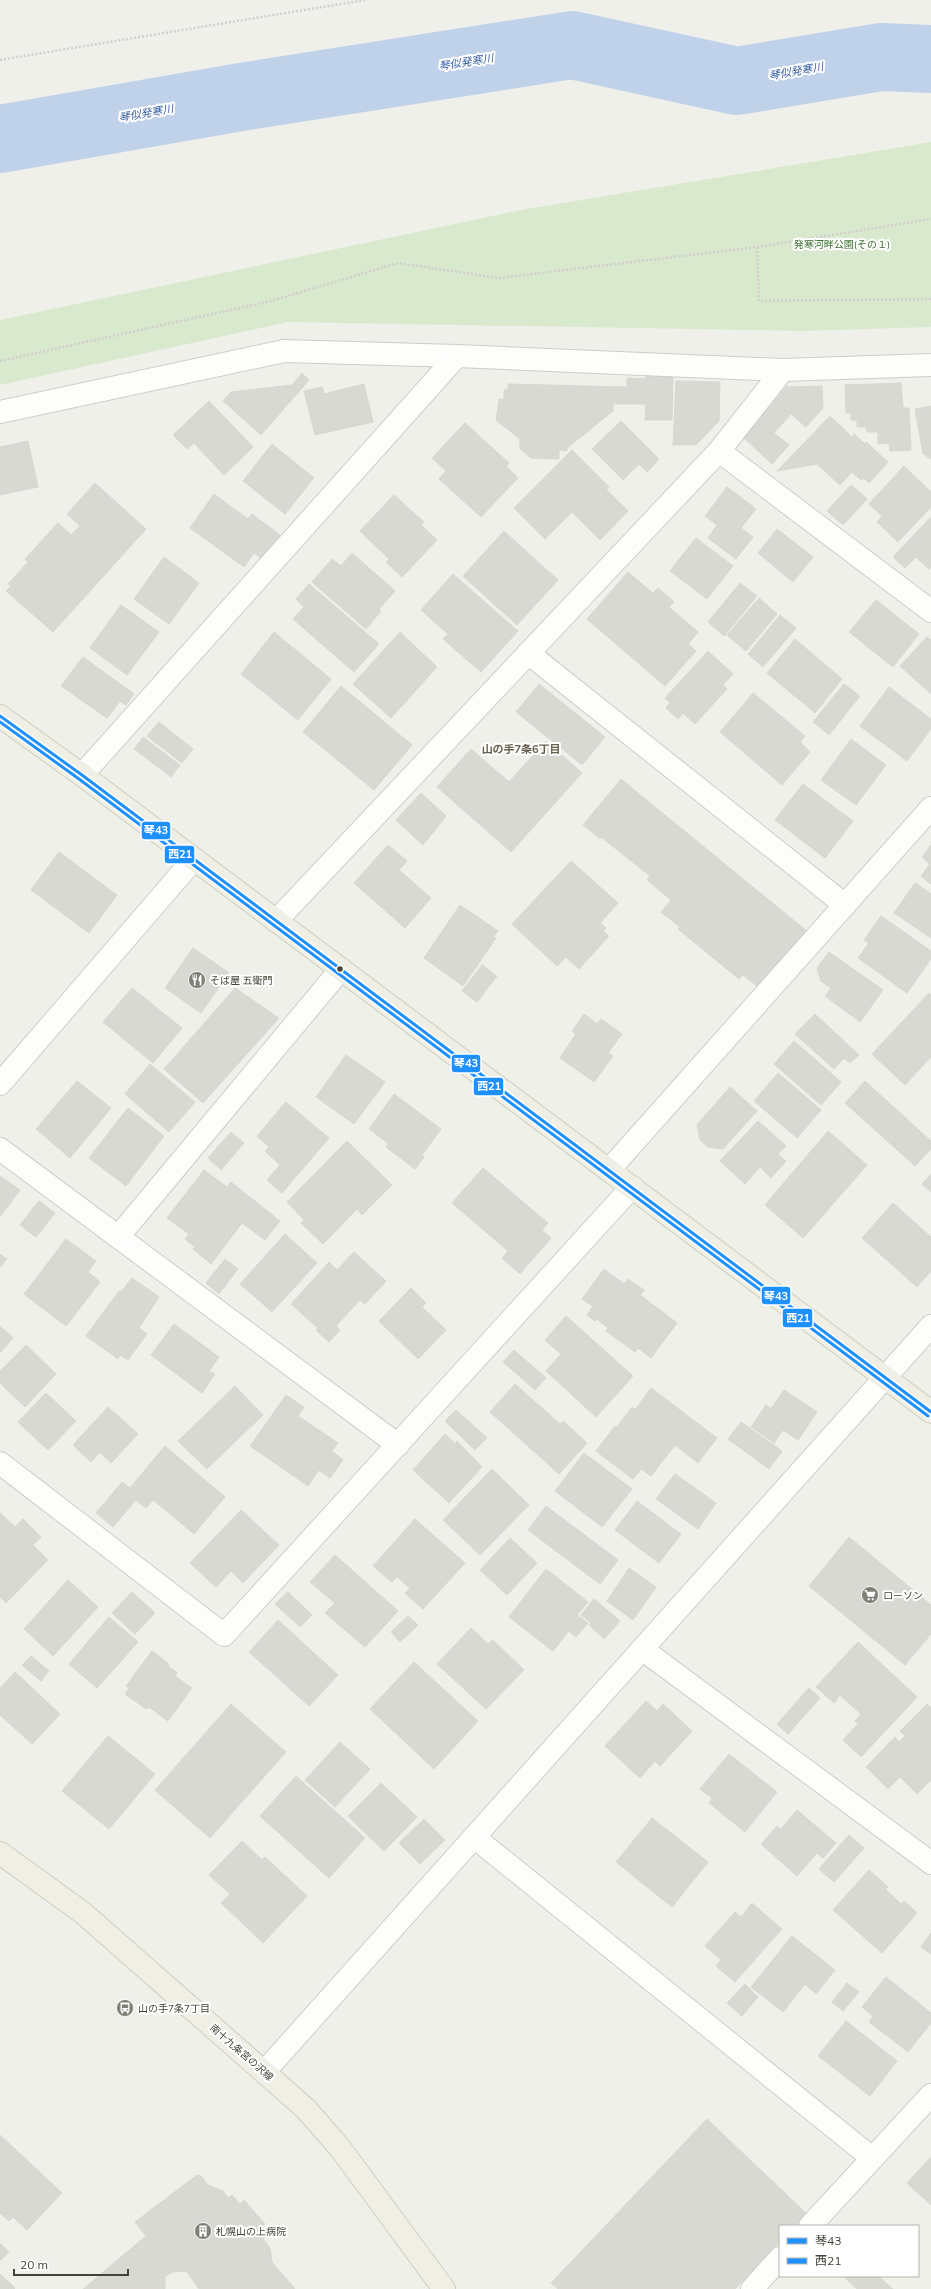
<svg xmlns="http://www.w3.org/2000/svg" width="931" height="2289" font-family="Mulish,'Noto Sans JP',sans-serif">
  <style>
    .green { fill: #d9e9ce }
    .lines { fill: none; stroke-linecap: round; stroke-linejoin: round }
    .river { stroke: #c0d1ea; stroke-width: 68 }
    .building { fill: #d9d9d4; stroke: #d8d7d1 }
    .minor-casing { stroke: #cecdc9; stroke-width: 24 }
    .major-casing { stroke: #d1cebb; stroke-width: 24 }
    .path { stroke: #d1cfcc; stroke-width: 2.5; stroke-dasharray: 2 2; stroke-linecap: butt }
    .minor { stroke: #fdfdfc; stroke-width: 22 }
    .major { stroke: #f0efe5; stroke-width: 22 }
    .bus-1-casing { stroke: #fff; stroke-width: 6 }
    .bus-2-casing { stroke: #fff; stroke-width: 6 }
    .bus-1 { stroke: #1e90ff; stroke-width: 3 }
    .bus-2 { stroke: #1e90ff; stroke-width: 3 }
    .bus-dot { fill: #454338; stroke: #fff; stroke-width: 1.5 }
    .labels { text-anchor: middle; stroke-width: 4; stroke-linejoin: round; paint-order: stroke }
    .park-label { font-size: 10px; fill: #3d7131; stroke: #fff }
    .poi-label { font-size: 10px; fill: #454338; stroke: #fff; text-anchor: start }
    .street-label { font-size: 10px; fill: #454338; stroke: #fff }
    .water-label { font-size: 11px; font-style: italic; fill: #3c65a6; stroke: #fff }
    .neighbourhood-label { font-size: 11px; font-weight: bold; fill: #676250; stroke: #fff }
    .line-badge { stroke: #fff; stroke-width: 1.5 }
    .badge-label { font-size: 11px; text-anchor: middle; font-weight: bold; fill: #fff }
  </style>
  <rect width="100%" height="100%" fill="#f0f0eb"/>
  <polygon class="green" points="931,142 931,327 801,331 288,322 0,385 0,320 521,210"/>
  <g class="lines">
    <polyline class="river" points="0,139 241,97 572,45 737,81 881,57 931,59"/>
  </g>
  <g class="building">
    <polygon points="302,373 309,380 261,435 223,401 231,392 292,385"/>
    <polygon points="646,374 673,375 672,420 645,420 646,404 613,404 613,411 567,448 567,451 559,450 559,459 531,458 520,449 520,439 496,420 499,399 504,399 504,390 508,390 508,384 627,387 627,378 646,379"/>
    <polygon points="676,381 720,382 719,421 696,445 673,445"/>
    <polygon points="901,383 903,408 909,408 911,450 890,451 889,443 878,444 878,432 867,432 866,427 857,427 857,420 851,420 851,413 846,413 845,385"/>
    <polygon points="364,384 373,422 315,435 304,391 322,387 324,394"/>
    <polygon points="822,386 823,408 806,427 791,414 774,433 789,445 772,464 744,438 786,387"/>
    <polygon points="209,401 253,447 224,475 194,443 187,449 173,435"/>
    <polygon points="931,406 931,459 923,454 915,409"/>
    <polygon points="830,416 852,437 854,434 865,444 866,442 888,462 869,483 864,478 861,480 852,472 840,485 817,464 777,471"/>
    <polygon points="621,421 659,459 647,472 639,464 623,480 592,449"/>
    <polygon points="465,423 509,463 506,466 518,478 481,517 439,479 446,471 432,458"/>
    <polygon points="28,441 38,487 0,495 0,447"/>
    <polygon points="272,444 314,478 285,514 243,481"/>
    <polygon points="572,450 609,487 606,489 628,511 600,540 572,512 545,539 514,508"/>
    <polygon points="904,466 931,492 931,507 898,542 877,522 882,516 869,504"/>
    <polygon points="95,483 146,529 53,632 6,591 11,586 8,584 28,562 25,559 58,523 71,535 80,526 67,514"/>
    <polygon points="851,485 867,499 843,525 827,511"/>
    <polygon points="727,487 756,509 741,528 753,537 736,559 708,538 717,525 705,516"/>
    <polygon points="214,494 248,519 252,514 280,535 262,559 254,553 244,567 190,528"/>
    <polygon points="394,495 424,522 421,525 437,540 402,577 386,562 389,559 360,531"/>
    <polygon points="931,517 931,567 929,569 916,557 905,568 893,557"/>
    <polygon points="777,529 813,557 793,582 758,553"/>
    <polygon points="504,531 558,580 517,625 463,576"/>
    <polygon points="696,538 733,566 707,599 670,571"/>
    <polygon points="352,553 395,591 379,609 381,611 366,629 312,582 332,559 341,566"/>
    <polygon points="164,557 199,583 169,624 134,599"/>
    <polygon points="628,572 653,593 658,588 674,602 669,607 698,632 688,644 696,651 665,686 587,619"/>
    <polygon points="453,574 518,631 481,672 443,639 448,634 421,610"/>
    <polygon points="740,583 757,596 724,636 708,622"/>
    <polygon points="309,584 379,644 354,672 293,619 304,607 296,599"/>
    <polygon points="759,598 777,614 746,651 727,635"/>
    <polygon points="876,600 919,634 893,667 849,632"/>
    <polygon points="121,605 159,632 127,675 90,648"/>
    <polygon points="780,615 796,628 763,667 748,654"/>
    <polygon points="274,632 331,679 298,720 241,674"/>
    <polygon points="400,632 437,667 391,718 353,684"/>
    <polygon points="927,637 931,640 931,694 900,666"/>
    <polygon points="795,639 842,679 815,713 767,673"/>
    <polygon points="708,651 733,674 723,685 727,689 695,724 683,713 678,719 666,708 670,703 665,698"/>
    <polygon points="83,657 134,694 126,705 120,701 107,718 61,686"/>
    <polygon points="539,684 605,737 582,765 516,712"/>
    <polygon points="844,684 860,696 829,735 813,722"/>
    <polygon points="341,686 412,745 374,790 303,732"/>
    <polygon points="889,687 931,719 931,729 907,761 860,726"/>
    <polygon points="753,693 805,736 800,742 810,752 782,785 720,732"/>
    <polygon points="159,722 193,749 182,763 147,736"/>
    <polygon points="143,737 180,765 171,777 134,749"/>
    <polygon points="851,739 886,765 856,805 821,780"/>
    <polygon points="546,741 582,773 511,852 437,787 471,749 509,782"/>
    <polygon points="621,779 808,932 791,953 788,950 758,987 743,975 739,979 678,929 680,927 661,912 671,900 647,880 650,876 601,837 600,839 583,825"/>
    <polygon points="803,784 853,821 825,858 775,820"/>
    <polygon points="421,793 446,816 423,845 396,820"/>
    <polygon points="388,845 407,861 399,870 431,898 405,928 354,883"/>
    <polygon points="931,845 931,884 921,876 930,864 922,857"/>
    <polygon points="59,852 117,895 89,933 31,890"/>
    <polygon points="571,861 618,903 600,923 606,928 603,931 609,936 579,969 566,957 557,966 512,924"/>
    <polygon points="915,883 931,894 931,938 894,913"/>
    <polygon points="460,905 498,931 493,937 496,938 463,986 424,958"/>
    <polygon points="881,916 931,951 931,959 907,993 858,958 869,943 864,940"/>
    <polygon points="193,948 229,973 201,1013 165,988"/>
    <polygon points="829,952 883,990 860,1022 825,996 831,988 821,981 817,968"/>
    <polygon points="482,965 497,976 477,1002 462,991"/>
    <polygon points="132,988 182,1028 153,1063 103,1022"/>
    <polygon points="235,988 279,1018 203,1103 164,1069"/>
    <polygon points="929,993 931,995 931,1057 905,1085 872,1054"/>
    <polygon points="584,1014 597,1024 601,1019 622,1034 608,1053 613,1056 594,1082 560,1058 576,1034 572,1031"/>
    <polygon points="815,1014 859,1055 850,1063 844,1058 834,1069 795,1034"/>
    <polygon points="794,1041 841,1082 821,1105 774,1064"/>
    <polygon points="346,1055 385,1082 354,1124 316,1097"/>
    <polygon points="150,1064 195,1102 169,1132 125,1094"/>
    <polygon points="778,1073 821,1110 797,1138 754,1101"/>
    <polygon points="77,1081 111,1108 70,1158 36,1129"/>
    <polygon points="865,1081 931,1141 931,1149 915,1166 845,1103"/>
    <polygon points="730,1087 757,1111 723,1149 708,1147 700,1140 697,1125"/>
    <polygon points="394,1094 441,1129 422,1155 424,1157 415,1169 386,1147 388,1143 369,1129"/>
    <polygon points="286,1102 329,1138 282,1193 267,1180 280,1165 265,1151 269,1147 257,1136"/>
    <polygon points="128,1108 164,1136 126,1186 89,1158"/>
    <polygon points="758,1121 786,1146 778,1154 786,1161 771,1178 760,1167 745,1184 720,1161"/>
    <polygon points="828,1131 867,1165 803,1238 765,1205"/>
    <polygon points="231,1132 244,1143 221,1170 208,1158"/>
    <polygon points="347,1141 392,1185 362,1215 357,1209 323,1244 301,1223 304,1220 287,1202"/>
    <polygon points="483,1168 548,1223 542,1230 551,1238 520,1274 502,1258 508,1251 452,1203"/>
    <polygon points="204,1170 227,1187 231,1182 280,1221 265,1240 242,1223 211,1264 193,1249 195,1247 185,1239 189,1234 167,1218"/>
    <polygon points="931,1174 931,1192 922,1184"/>
    <polygon points="0,1176 20,1190 0,1217"/>
    <polygon points="39,1201 55,1213 36,1237 20,1225"/>
    <polygon points="893,1203 931,1237 931,1271 917,1287 862,1238"/>
    <polygon points="285,1234 317,1263 272,1312 240,1284"/>
    <polygon points="66,1239 96,1261 88,1272 100,1282 66,1326 24,1294"/>
    <polygon points="354,1252 386,1281 365,1304 360,1300 336,1326 340,1330 329,1342 316,1330 318,1328 291,1304 329,1262 337,1270"/>
    <polygon points="0,1254 7,1259 0,1267"/>
    <polygon points="225,1259 238,1269 219,1294 206,1283"/>
    <polygon points="604,1269 624,1284 628,1279 644,1290 640,1295 677,1323 651,1358 638,1348 635,1352 606,1331 608,1328 597,1319 595,1321 587,1315 593,1306 582,1299"/>
    <polygon points="132,1278 159,1297 139,1328 147,1334 128,1360 120,1355 118,1359 86,1336 119,1291 121,1292"/>
    <polygon points="411,1288 426,1303 422,1307 446,1330 418,1359 379,1321"/>
    <polygon points="566,1316 633,1376 596,1417 546,1371 561,1354 545,1340"/>
    <polygon points="174,1324 219,1357 209,1371 215,1374 202,1393 151,1355"/>
    <polygon points="0,1326 13,1338 0,1353"/>
    <polygon points="26,1345 56,1374 25,1407 0,1383 0,1371"/>
    <polygon points="514,1350 546,1378 535,1390 503,1362"/>
    <polygon points="515,1384 560,1424 563,1421 587,1443 559,1474 490,1412"/>
    <polygon points="235,1386 263,1415 207,1469 178,1441"/>
    <polygon points="651,1388 717,1438 698,1463 675,1445 651,1476 641,1469 633,1479 596,1451 615,1426 617,1427 632,1407 635,1410"/>
    <polygon points="784,1390 817,1412 798,1440 783,1430 774,1443 751,1427 766,1405 771,1409"/>
    <polygon points="46,1393 76,1421 48,1450 18,1422"/>
    <polygon points="286,1395 304,1407 298,1416 338,1443 332,1451 343,1460 330,1478 319,1470 308,1486 250,1446"/>
    <polygon points="108,1407 138,1434 111,1463 100,1452 91,1462 73,1445"/>
    <polygon points="456,1410 487,1438 475,1450 445,1421"/>
    <polygon points="741,1422 782,1451 769,1469 728,1439"/>
    <polygon points="445,1434 455,1444 457,1441 482,1467 449,1503 413,1470"/>
    <polygon points="165,1446 225,1497 194,1534 153,1500 146,1508 136,1500 113,1527 96,1513 122,1482 130,1488"/>
    <polygon points="584,1453 632,1489 602,1527 555,1491"/>
    <polygon points="492,1469 529,1505 480,1555 443,1520"/>
    <polygon points="675,1474 716,1503 698,1529 656,1499"/>
    <polygon points="637,1501 681,1534 659,1563 615,1530"/>
    <polygon points="546,1506 618,1560 600,1584 528,1530"/>
    <polygon points="241,1510 279,1545 243,1583 231,1571 216,1587 190,1563"/>
    <polygon points="0,1513 15,1527 23,1519 41,1537 33,1545 48,1560 6,1603 0,1597"/>
    <polygon points="415,1519 465,1563 423,1609 405,1593 410,1588 397,1577 392,1582 373,1566"/>
    <polygon points="849,1537 931,1605 931,1634 905,1665 809,1586"/>
    <polygon points="510,1538 537,1563 507,1595 480,1570"/>
    <polygon points="335,1555 398,1611 365,1647 325,1613 335,1603 310,1582"/>
    <polygon points="629,1568 656,1587 633,1620 607,1601"/>
    <polygon points="546,1569 588,1602 577,1615 588,1623 576,1637 569,1631 553,1651 509,1617"/>
    <polygon points="68,1580 98,1607 53,1656 24,1629"/>
    <polygon points="132,1592 155,1613 135,1634 112,1613"/>
    <polygon points="288,1592 312,1615 300,1627 275,1604"/>
    <polygon points="594,1599 620,1621 604,1639 589,1625 591,1623 581,1615"/>
    <polygon points="408,1616 418,1625 400,1642 391,1632"/>
    <polygon points="109,1617 138,1642 97,1688 69,1664"/>
    <polygon points="278,1620 338,1675 309,1706 249,1652"/>
    <polygon points="471,1628 488,1644 493,1640 524,1670 486,1709 437,1664"/>
    <polygon points="858,1642 917,1697 861,1757 843,1740 858,1724 855,1721 861,1714 840,1695 834,1703 816,1687"/>
    <polygon points="152,1651 169,1664 168,1666 177,1673 175,1676 192,1688 168,1721 149,1707 146,1709 125,1694 129,1688 126,1686"/>
    <polygon points="31,1656 49,1671 41,1681 22,1665"/>
    <polygon points="414,1662 478,1721 434,1769 370,1709"/>
    <polygon points="15,1672 60,1714 32,1744 0,1715 0,1688"/>
    <polygon points="809,1688 820,1698 788,1734 777,1724"/>
    <polygon points="646,1701 657,1711 663,1704 692,1731 660,1766 655,1761 640,1778 605,1746"/>
    <polygon points="231,1704 286,1752 210,1838 155,1790"/>
    <polygon points="927,1704 931,1708 931,1780 917,1794 900,1777 888,1789 866,1767 895,1737 899,1742 905,1736 900,1731"/>
    <polygon points="108,1736 155,1774 109,1829 62,1791"/>
    <polygon points="340,1742 370,1769 335,1807 305,1780"/>
    <polygon points="729,1754 777,1792 745,1832 709,1803 712,1798 700,1789"/>
    <polygon points="296,1776 365,1838 329,1878 260,1816"/>
    <polygon points="381,1783 417,1817 384,1851 348,1816"/>
    <polygon points="797,1810 836,1843 823,1858 817,1853 797,1876 761,1844 777,1826 781,1829"/>
    <polygon points="652,1818 708,1862 672,1907 616,1862"/>
    <polygon points="424,1819 445,1840 420,1864 399,1843"/>
    <polygon points="849,1835 864,1848 834,1882 819,1869"/>
    <polygon points="242,1841 262,1860 265,1857 307,1896 263,1943 221,1903 230,1894 209,1875"/>
    <polygon points="869,1870 888,1887 885,1889 901,1904 904,1901 917,1913 882,1953 833,1910"/>
    <polygon points="752,1903 782,1929 735,1982 716,1966 721,1960 705,1946 735,1912 741,1917"/>
    <polygon points="931,1933 931,1954 921,1947"/>
    <polygon points="792,1936 835,1970 816,1994 805,1984 783,2012 751,1987"/>
    <polygon points="886,1977 931,2013 931,2023 908,2052 869,2022 873,2016 862,2007"/>
    <polygon points="847,1983 859,1992 843,2011 832,2002"/>
    <polygon points="745,1984 758,1997 742,2016 727,2003"/>
    <polygon points="846,2021 897,2061 870,2096 818,2056"/>
    <polygon points="707,2119 807,2214 795,2226 780,2226 780,2242 735,2289 558,2289 551,2283"/>
    <polygon points="0,2135 62,2193 27,2230 13,2217 9,2221 0,2213"/>
    <polygon points="931,2157 931,2205 907,2183"/>
    <polygon points="197,2175 201,2176 208,2185 223,2191 228,2198 232,2195 240,2204 244,2200 265,2224 260,2228 267,2235 263,2239 270,2248 272,2262 295,2289 199,2289 187,2272 179,2271 172,2272 165,2277 165,2289 83,2289 146,2236 135,2222"/>
    <polygon points="0,2243 9,2252 0,2261"/>
    <polygon points="0,2274 15,2288 14,2289 0,2289"/>
    <polygon points="843,2276 878,2276 893,2289 857,2289"/>
  </g>
  <g class="lines">
    <g class="minor-casing">
      <g id="minor">
        <polyline points="0,412 284,351 457,356 783,370 931,365"/>
        <polyline points="719,451 931,611"/>
        <polyline points="528,653 845,905"/>
        <polyline points="82,775 457,356"/>
        <polyline points="276,921 719,451 783,370"/>
        <polyline points="0,1084 194,859"/>
        <polyline points="0,1149 398,1445"/>
        <polyline points="609,1170 931,808"/>
        <polyline points="118,1237 341,969"/>
        <polyline points="0,1463 224,1635 632,1187"/>
        <polyline points="642,1649 931,1863"/>
        <polyline points="474,1837 872,2158"/>
        <polyline points="265,2071 931,1326"/>
        <polyline points="810,2226 931,2095"/>
        <polyline points="752,2289 780,2258"/>
      </g>
    </g>
    <g class="major-casing">
      <g id="major">
        <polyline points="0,716 82,775 931,1412"/>
        <polyline points="0,1853 83,1913 306,2109 340,2148 444,2289"/>
      </g>
    </g>
    <g class="path">
      <polyline points="0,60 365,0"/>
      <polyline points="757,247 759,301 931,299"/>
      <polyline points="0,361 271,301 398,263 499,278 757,247 931,219"/>
    </g>
    <use href="#minor" class="minor"/>
    <use href="#major" class="major"/>
    <g class="bus-1-casing">
      <polyline id="bus-1" points="0,716 82,775 931,1412"/>
    </g>
    <g class="bus-2-casing">
      <polyline id="bus-2" points="0,722 79,779 928,1416"/>
    </g>
    <use href="#bus-1" class="bus-1"/>
    <use href="#bus-2" class="bus-2"/>
  </g>
  <defs>
    <g id="restaurant-disc" transform="scale(0.9)"><circle r="9.5" fill="#818077" stroke="#fff"/><path d="M-5-6h1v4h1v-4h1v4h1v-4h1v5L-1.5 .5V6h-2V.5L-5-1ZM5-6V6H3V1.5H1.5Q1.5-4 5-6Z" fill="#fff"/></g>
    <g id="supermarket-disc" transform="scale(0.9)"><circle r="9.5" fill="#818077" stroke="#fff"/><path d="M-6-5.5h2.5l.6 2H6L4.5 2H-2.5L-4.4-4H-6ZM-1.5 3.2a1.3 1.3 0 1 0 .1 0ZM3 3.2a1.3 1.3 0 1 0 .1 0Z" fill="#fff"/></g>
    <g id="bus-disc" transform="scale(0.9)"><circle r="9.5" fill="#818077" stroke="#fff"/><path d="M-5-6H5V4H4V6H2V4H-2V6H-4V4H-5ZM-3.5-4V0h7V-4ZM-3.5 1.2v1.5H-2V1.2ZM2 1.2v1.5H3.5V1.2Z" fill="#fff"/></g>
    <g id="building-disc" transform="scale(0.9)"><circle r="9.5" fill="#818077" stroke="#fff"/><path d="M-4-6H4V6H1V3H-1V6H-4ZM-2.5-4.3h1.7v1.8h-1.7ZM.8-4.3h1.7v1.8H.8ZM-2.5-1h1.7V.8h-1.7ZM.8-1h1.7V.8H.8Z" fill="#fff"/></g>
  </defs>
  <g fill-rule="evenodd">
    <use href="#restaurant-disc" x="197" y="980"/>
    <use href="#supermarket-disc" x="870" y="1595"/>
    <use href="#bus-disc" x="125" y="2008"/>
    <use href="#building-disc" x="203" y="2231"/>
  </g>
  <circle class="bus-dot" cx="340" cy="969" r="3.5"/>
  <g class="labels">
    <g class="park-label">
      <text x="842" y="248">発寒河畔公園(その１)</text>
    </g>
    <g class="poi-label">
      <text x="210" y="984">そば屋 五衛門</text>
      <text x="883" y="1599">ローソン</text>
      <text x="138" y="2012">山の手7条7丁目</text>
      <text x="216" y="2235">札幌山の上病院</text>
    </g>
    <g class="street-label">
      <text transform="translate(242 2052) rotate(41)" y="4">南十九条宮の沢線</text>
    </g>
    <g class="water-label">
      <text transform="translate(466 62) rotate(-9)" y="4">琴似発寒川</text>
      <text transform="translate(796 71) rotate(-10)" y="4">琴似発寒川</text>
      <text transform="translate(146 113) rotate(-10)" y="4">琴似発寒川</text>
    </g>
    <g class="neighbourhood-label">
      <text x="521" y="753">山の手7条6丁目</text>
    </g>
  </g>
  <g class="line-badge">
    <rect x="141" y="821" width="30" height="19" rx="4" fill="#1e90ff"/>
    <rect x="164" y="845" width="31" height="19" rx="4" fill="#1e90ff"/>
    <rect x="451" y="1054" width="30" height="19" rx="4" fill="#1e90ff"/>
    <rect x="473" y="1077" width="31" height="19" rx="4" fill="#1e90ff"/>
    <rect x="761" y="1286" width="30" height="19" rx="4" fill="#1e90ff"/>
    <rect x="782" y="1308" width="31" height="20" rx="4" fill="#1e90ff"/>
  </g>
  <g class="badge-label">
    <text x="156" y="834">琴43</text>
    <text x="180" y="858">西21</text>
    <text x="466" y="1067">琴43</text>
    <text x="489" y="1090">西21</text>
    <text x="776" y="1300">琴43</text>
    <text x="798" y="1322">西21</text>
  </g>
  <rect x="779" y="2225" width="140" height="52" fill="#ffffff" stroke="#b5b4af"/>
  <rect x="787" y="2238" width="20" height="6" fill="#1e90ff" stroke="#b5b4af"/>
  <text x="815" y="2245" font-size="12" fill="#454338">琴43</text>
  <rect x="787" y="2258" width="20" height="6" fill="#1e90ff" stroke="#b5b4af"/>
  <text x="815" y="2265" font-size="12" fill="#454338">西21</text>
  <path d="M14 2269v6h114v-6" fill="none" stroke="#454338" stroke-width="2"/>
  <text x="20" y="2269" font-size="12" fill="#454338" stroke="#ffffff" stroke-width="3" paint-order="stroke">20 m</text>
</svg>
